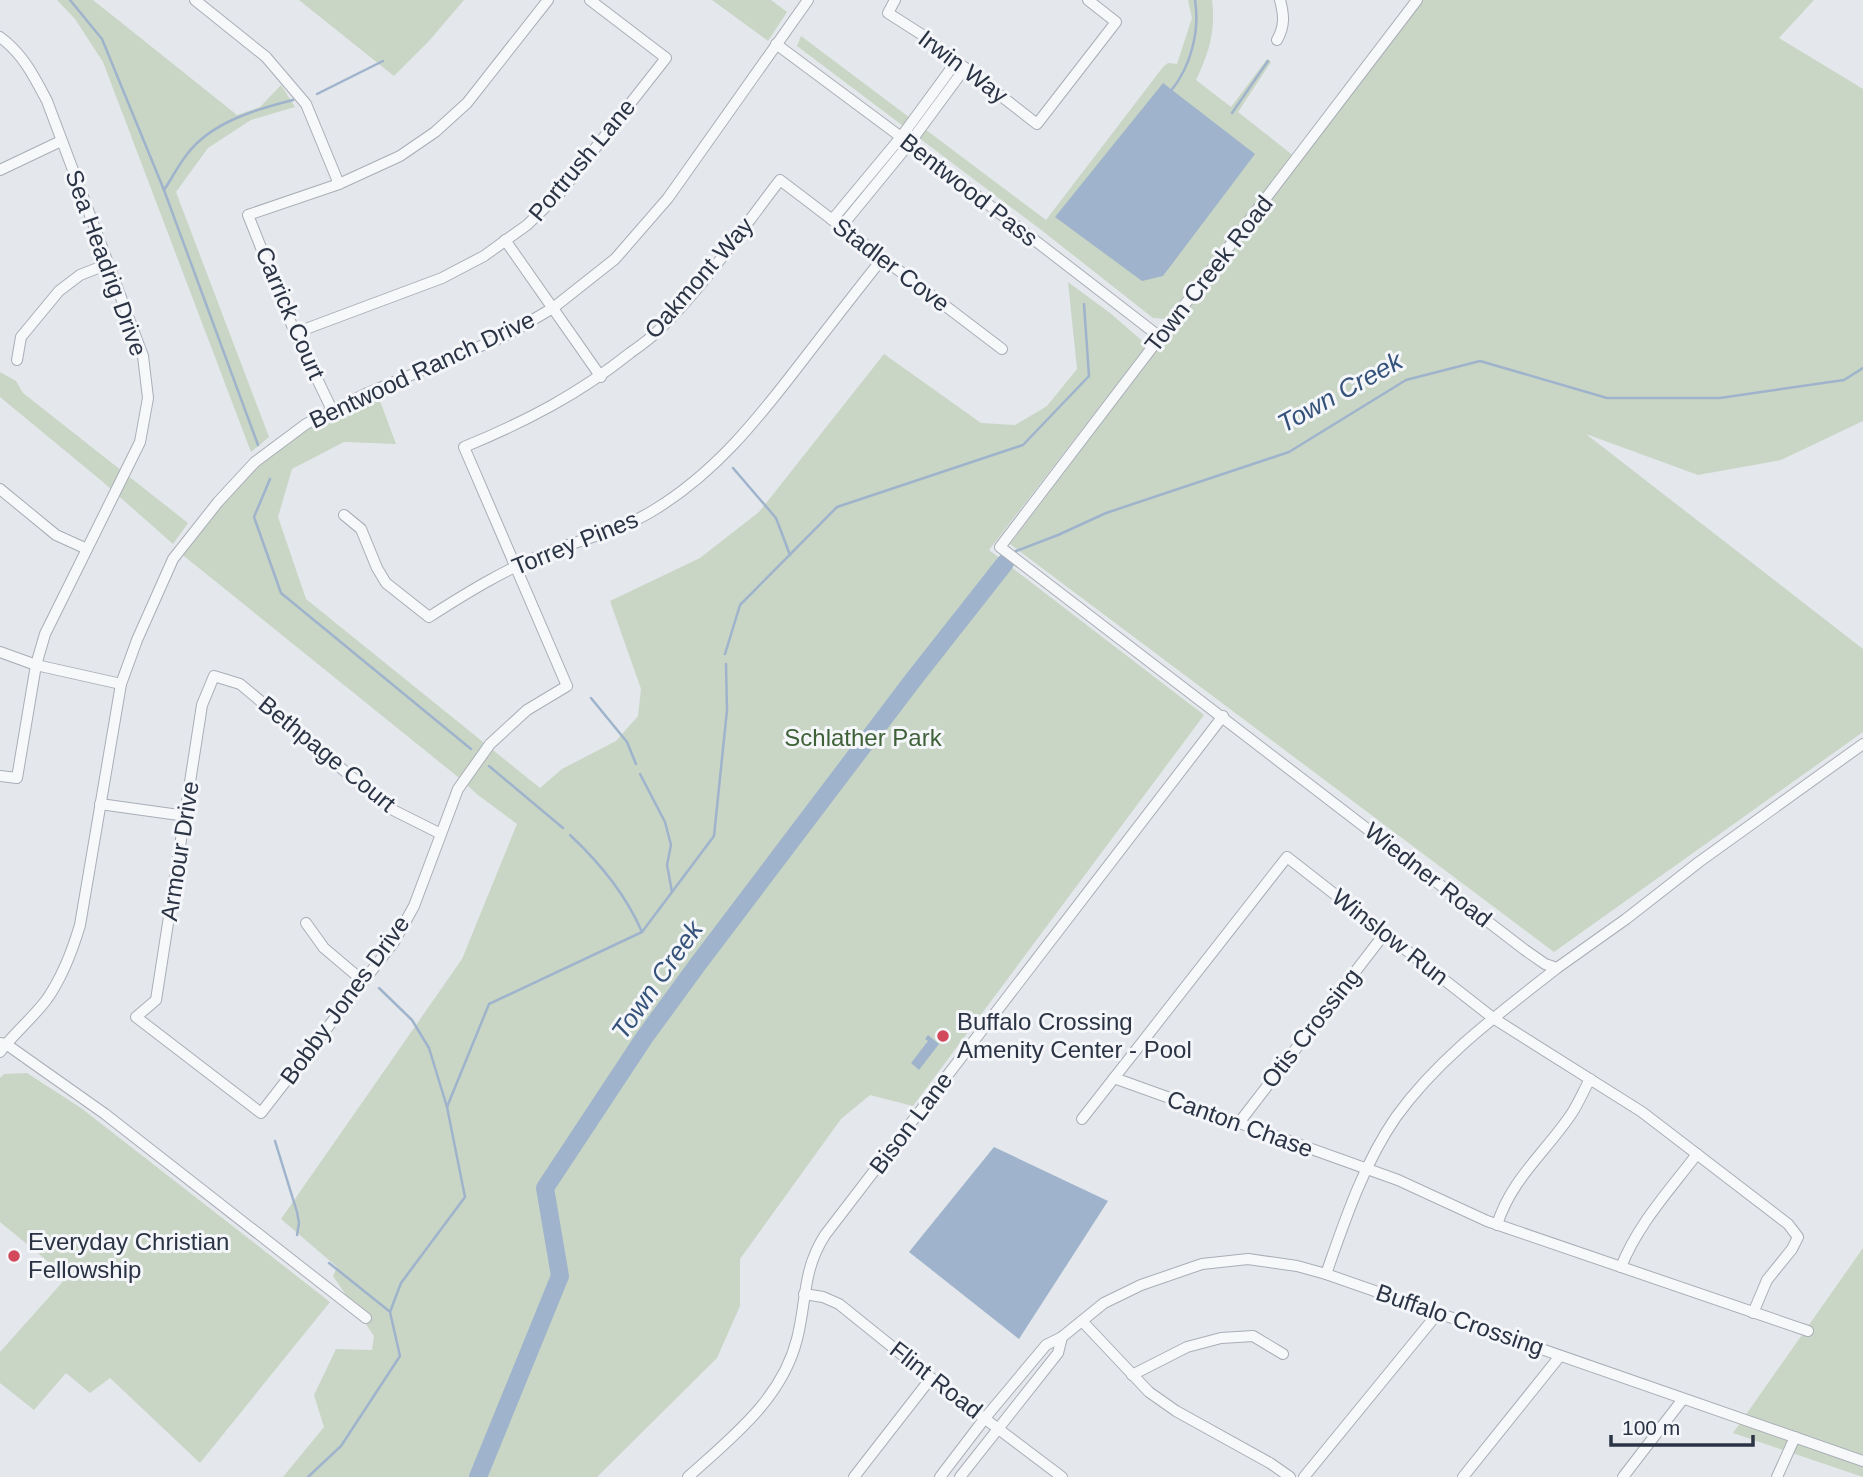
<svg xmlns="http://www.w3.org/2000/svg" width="1863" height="1477" font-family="Arial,sans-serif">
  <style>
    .green { fill: #c9d6c5 }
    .water { fill: #9fb4cc }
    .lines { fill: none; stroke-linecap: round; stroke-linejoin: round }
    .stream { stroke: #9fb4cc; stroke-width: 2.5 }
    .river { stroke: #9fb4cc; stroke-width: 18 }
    .minor-casing { stroke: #a9aeb7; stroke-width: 12 }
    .minor { stroke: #f7f8fa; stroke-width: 10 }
    .poi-dot { fill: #d1495b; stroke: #f4f6f9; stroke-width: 2.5 }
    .labels { text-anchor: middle; stroke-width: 6; stroke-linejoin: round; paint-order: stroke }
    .street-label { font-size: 24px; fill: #2b3445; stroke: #f4f6f9 }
    .park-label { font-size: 24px; fill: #3f6138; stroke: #f4f6f9 }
    .poi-label { font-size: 24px; fill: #2b3445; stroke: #f4f6f9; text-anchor: start }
    .water-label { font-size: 26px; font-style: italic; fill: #34527a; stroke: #f4f6f9 }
  </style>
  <rect width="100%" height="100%" fill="#e4e7ec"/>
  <g class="green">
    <polygon points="57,0 93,0 237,115 260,107 281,85 295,107 251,120 208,148 176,192 269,437 251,452 103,62 75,19"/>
    <polygon points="299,0 464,0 428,42 394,76"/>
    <polygon points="712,0 771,0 787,12 768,41"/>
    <path d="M1188,0h24c4,30 -3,53 -16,80l35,27 36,-48 4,3 -33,50 57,45 -129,162 -13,-1 -113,-89 -243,-183 4,-10 245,184 117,-153 5,-4 9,1 15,-46z"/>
    <polygon points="1422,0 1814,0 1779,38 1863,89 1863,421 1781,460 1698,475 1586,434 1863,649 1863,732 1554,952 1010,544"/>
    <polygon points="1068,282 1110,313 1147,345 989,550 1204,715 913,1106 870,1095 841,1119 740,1259 740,1306 717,1358 597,1477 283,1477 324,1427 314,1395 336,1349 372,1350 374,1336 333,1276 337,1267 281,1219 462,959 517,824 478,795 458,777 179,552 218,502 306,424 376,390 396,444 344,442 292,469 278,517 306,599 540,788 562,769 616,741 638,716 641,689 610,601 700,558 759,512 884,354 981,423 1015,425 1047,406 1077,369"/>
    <polygon points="0,372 16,381 23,393 188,523 173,544 103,482 0,397"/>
    <polygon points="27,1073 81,1108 330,1302 200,1463 110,1378 90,1393 66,1373 34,1410 0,1383 0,1352 67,1277 0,1222 0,1078 4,1074"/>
    <polygon points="1863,1248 1863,1477 1733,1433"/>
  </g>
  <g class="water">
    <polygon points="1163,83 1255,154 1163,276 1142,281 1055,217"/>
    <polygon points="928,1035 939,1044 919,1070 911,1063 928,1041 925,1039"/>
    <polygon points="994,1147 1108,1201 1019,1339 909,1252"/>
  </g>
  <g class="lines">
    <g class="stream">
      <polyline points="70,0 102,39 164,190 258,445"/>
      <path d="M1170,92c21,-25 30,-61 25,-92"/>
      <polyline points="317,94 383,61"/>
      <polyline points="1232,113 1268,61"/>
      <path d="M164,190c8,-12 15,-26 24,-37 24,-31 69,-44 105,-53"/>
      <polyline points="733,468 776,518 790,555"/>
      <polyline points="270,479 254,517 281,593 471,749"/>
      <polyline points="1016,551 1058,535 1106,513 1289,452 1406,380 1480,361 1607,398 1720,398 1844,380 1863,368"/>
      <polyline points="725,654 740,605 837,507 1023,445 1089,376 1084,304"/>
      <polyline points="591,698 627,742 636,764"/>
      <polyline points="489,766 563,828"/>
      <polyline points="640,774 665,822 671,845 667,865 672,892"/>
      <path d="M570,835c30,28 56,60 72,97"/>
      <polyline points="379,988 412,1020 429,1048 447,1107"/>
      <polyline points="275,1141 297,1212 299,1223 297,1235"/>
      <polyline points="329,1263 389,1311"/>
      <polyline points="308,1477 341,1446 400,1356 390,1312 401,1283 465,1197 447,1107 489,1004 642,932 714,836 727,710 726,664"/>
    </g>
    <polyline class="river" points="478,1477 560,1276 545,1188 644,1038 698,964 913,680 1005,563"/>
    <g class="minor-casing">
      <g id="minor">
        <polyline points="195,0 266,57 306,104 339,184"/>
        <polyline points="895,0 888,13 924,36 1037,124 1116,22 1088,0"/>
        <polyline points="1417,0 1000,547 1525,950 1545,964 1557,968 1626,919 1699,862 1863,744"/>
        <path d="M0,37c23,17 34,39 47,64l96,255 5,42 -8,44 -95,192 -9,31 -19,113 -17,-2"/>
        <path d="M1277,40c8,-14 7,-25 3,-40"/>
        <polyline points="776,44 901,137 1160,337"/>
        <polyline points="0,170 61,141"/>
        <polyline points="832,220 901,137 956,62"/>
        <polyline points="841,227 909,144 965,68"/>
        <polyline points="505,240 601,377"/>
        <polyline points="295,333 442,278 484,256 527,225 560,193 666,58 590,0"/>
        <polyline points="17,360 21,337 59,291 80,275 108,264"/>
        <polyline points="332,410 295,333 248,215 339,184 400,156 435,132 467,103 548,0"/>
        <polyline points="0,489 56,535 87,549"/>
        <path d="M344,515l17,14 16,39 9,15 43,34c39,-25 78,-49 122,-66 35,-13 71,-21 103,-41 61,-37 103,-90 146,-146 27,-35 54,-70 82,-105"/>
        <polyline points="0,652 36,665 121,684"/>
        <polyline points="100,804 186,816"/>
        <path d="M441,834l-52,-26 -149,-124 -26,-8 -12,29 -46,295 -20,17 125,96 133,-171 20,-36 44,-117 32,-45 37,-34 40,-24 -103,-239c61,-25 115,-53 166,-94 10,-7 21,-15 29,-23 44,-42 83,-101 121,-150l222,169"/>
        <polyline points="306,923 324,948 363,981"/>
        <polyline points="0,1043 6,1044 105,1114 366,1318"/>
        <path d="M0,1052c14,-19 33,-34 47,-53 16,-23 25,-47 33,-74l41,-241 16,-44 36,-81 45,-57 37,-40 51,-38 59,-30 140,-58 48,-28 62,-49 53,-61 140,-198"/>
        <polyline points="1114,1078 1398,1180 1487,1221 1808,1331"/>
        <polyline points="1082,1119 1287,857 1493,1018 1642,1112 1788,1224 1798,1237 1792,1249 1767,1280 1753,1313"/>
        <polyline points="1238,1124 1385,933"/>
        <path d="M1497,1225c14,-46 49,-73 75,-112 7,-11 12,-23 18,-34"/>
        <path d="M1621,1267c17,-43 48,-76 76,-113"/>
        <path d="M1326,1274c19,-54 37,-109 70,-157 43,-60 104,-104 161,-149"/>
        <polyline points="804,1294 823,1297 839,1304 931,1378 1062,1477"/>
        <polyline points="1082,1321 1149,1392 1176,1411 1270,1463 1290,1477"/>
        <polyline points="1132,1375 1187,1347 1221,1338 1253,1336 1283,1354"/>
        <path d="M688,1477c44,-40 94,-78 109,-138 10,-39 5,-68 28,-104l398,-519"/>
        <polyline points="854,1477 931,1378"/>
        <polyline points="940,1477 985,1418 1046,1345 1062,1337 1104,1303 1141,1285 1202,1264 1248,1259 1297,1266 1326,1274 1863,1461"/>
        <polyline points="960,1477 1058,1353 1062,1337"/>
        <polyline points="1304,1477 1438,1313"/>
        <polyline points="1463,1477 1560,1356"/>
        <polyline points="1623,1477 1683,1399"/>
        <polyline points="1777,1477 1795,1437"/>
      </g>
    </g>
    <use href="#minor" class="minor"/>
  </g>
  <g class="poi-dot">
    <circle cx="943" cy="1036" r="7"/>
    <circle cx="14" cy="1256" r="7"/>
  </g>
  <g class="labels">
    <g class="street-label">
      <text transform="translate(963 67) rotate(37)" y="8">Irwin Way</text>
      <text transform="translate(582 160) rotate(-50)" y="8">Portrush Lane</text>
      <text transform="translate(969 190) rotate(38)" y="8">Bentwood Pass</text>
      <text transform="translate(106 263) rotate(70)" y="8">Sea Headrig Drive</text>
      <text transform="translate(891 265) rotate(37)" y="8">Stadler Cove</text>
      <text transform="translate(1209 274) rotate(-52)" y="8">Town Creek Road</text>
      <text transform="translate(699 278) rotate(-49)" y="8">Oakmont Way</text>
      <text transform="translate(290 313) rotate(67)" y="8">Carrick Court</text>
      <text transform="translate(422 370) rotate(-25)" y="8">Bentwood Ranch Drive</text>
      <text transform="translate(575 543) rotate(-22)" y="8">Torrey Pines</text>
      <text transform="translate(327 754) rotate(39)" y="8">Bethpage Court</text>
      <text transform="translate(180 851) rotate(-81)" y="8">Armour Drive</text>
      <text transform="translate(1428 875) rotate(38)" y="8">Wiedner Road</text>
      <text transform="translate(1390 937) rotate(38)" y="8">Winslow Run</text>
      <text transform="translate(345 1000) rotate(-54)" y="8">Bobby Jones Drive</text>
      <text transform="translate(1311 1028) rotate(-52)" y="8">Otis Crossing</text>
      <text transform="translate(911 1123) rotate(-53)" y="8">Bison Lane</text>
      <text transform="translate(1240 1124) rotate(20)" y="8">Canton Chase</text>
      <text transform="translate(1460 1320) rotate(19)" y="8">Buffalo Crossing</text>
      <text transform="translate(936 1380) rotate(38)" y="8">Flint Road</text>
    </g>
    <g class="park-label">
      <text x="863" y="746">Schlather Park</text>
    </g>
    <g class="poi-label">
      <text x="957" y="1030">Buffalo Crossing<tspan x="957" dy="28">Amenity Center - Pool</tspan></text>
      <text x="28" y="1250">Everyday Christian<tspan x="28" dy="28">Fellowship</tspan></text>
    </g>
    <g class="water-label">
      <text transform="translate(1340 392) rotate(-29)" y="9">Town Creek</text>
      <text transform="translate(657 980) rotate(-55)" y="9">Town Creek</text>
    </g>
  </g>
  <path d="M1611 1435v10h142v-10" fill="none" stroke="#2b3445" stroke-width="3.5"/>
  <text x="1622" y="1435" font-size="21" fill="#2b3445" stroke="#f4f6f9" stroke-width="5" paint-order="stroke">100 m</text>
</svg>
